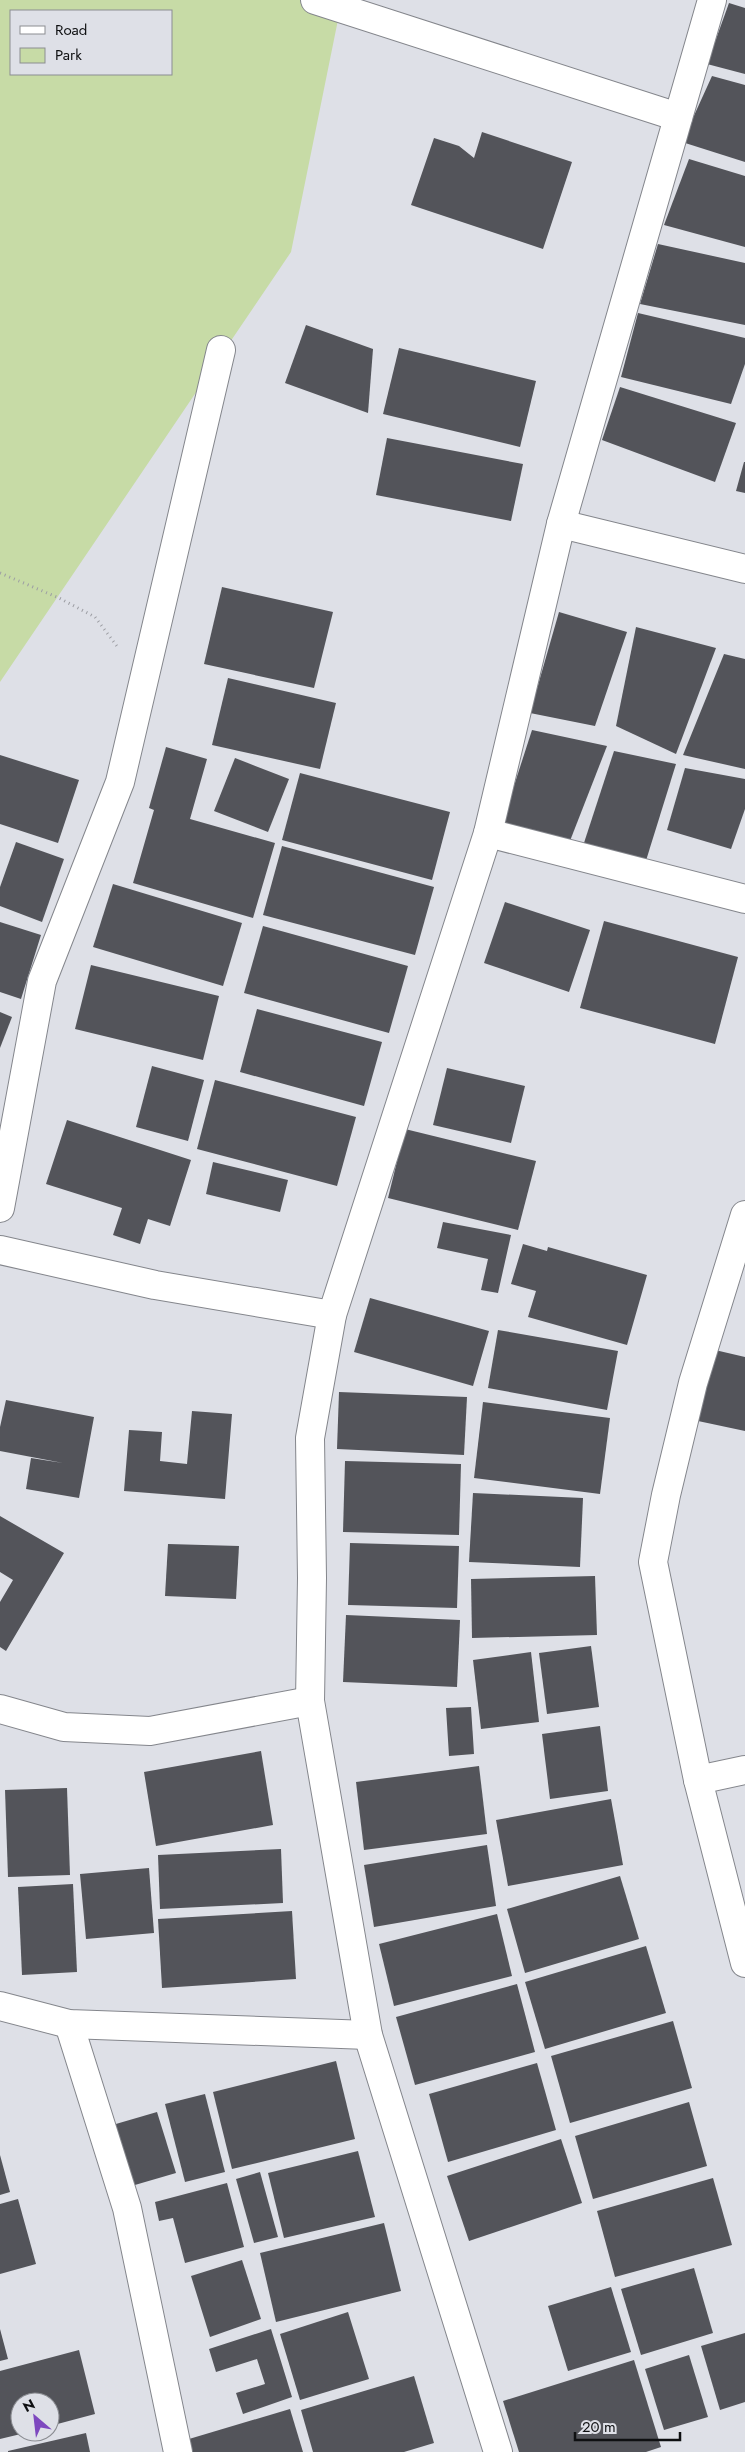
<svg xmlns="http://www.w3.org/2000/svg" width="745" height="2452" font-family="Jost,sans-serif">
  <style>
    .green { fill: #c7dba6; fill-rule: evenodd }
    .building { fill: #53545a }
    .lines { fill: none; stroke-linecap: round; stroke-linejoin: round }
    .minor-casing { stroke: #84868c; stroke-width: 30 }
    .path { stroke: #9c9da3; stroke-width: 3; stroke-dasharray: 1 4; stroke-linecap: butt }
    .minor { stroke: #fff; stroke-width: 28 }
  </style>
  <rect width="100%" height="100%" fill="#dee0e7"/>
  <path class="green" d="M0,0h342l-51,252 -291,430zM11,11h160v63h-160z"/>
  <g class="building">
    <polygon points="729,3 745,8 745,74 707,64"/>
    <polygon points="712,76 745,85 745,162 682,142"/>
    <polygon points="482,132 572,162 543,249 411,205 434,138 459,146 474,158"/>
    <polygon points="689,159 745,176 745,247 664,225"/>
    <polygon points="658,244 745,263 745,325 640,304"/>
    <polygon points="638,313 745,338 745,364 731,404 621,377"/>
    <polygon points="306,325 373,349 368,413 285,383"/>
    <polygon points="399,348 536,381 520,447 383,414"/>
    <polygon points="620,387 736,423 715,482 602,440"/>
    <polygon points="387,438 523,464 511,521 376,495"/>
    <polygon points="744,462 745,462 745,493 736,491"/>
    <polygon points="222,587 333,612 314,688 204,664"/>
    <polygon points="559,612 627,632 595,726 530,713"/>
    <polygon points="636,627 716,648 676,754 616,726"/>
    <polygon points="724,654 745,659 745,769 683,755"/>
    <polygon points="228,678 336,703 320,769 212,745"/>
    <polygon points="532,730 607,746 568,846 501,826"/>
    <polygon points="166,747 207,759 190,819 275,843 253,918 133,883 154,810 149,808"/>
    <polygon points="614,751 676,764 644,867 582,849"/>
    <polygon points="0,755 79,780 58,843 0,824"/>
    <polygon points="235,758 289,779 268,832 214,811"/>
    <polygon points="685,768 745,779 745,809 731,849 667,830"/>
    <polygon points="300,773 450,812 432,880 282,840"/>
    <polygon points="16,842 64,859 42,922 0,906 0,887"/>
    <polygon points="282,846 434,887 415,955 263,915"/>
    <polygon points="113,884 242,923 223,986 93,947"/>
    <polygon points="505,902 590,930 569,992 484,963"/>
    <polygon points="604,921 738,957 715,1044 580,1008"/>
    <polygon points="0,922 41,935 21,999 0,992"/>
    <polygon points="263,926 408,966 389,1033 244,993"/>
    <polygon points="91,965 219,996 203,1060 75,1029"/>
    <polygon points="257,1009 382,1042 364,1106 240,1072"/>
    <polygon points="0,1012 12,1017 0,1048"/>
    <polygon points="152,1066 204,1080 188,1141 136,1127"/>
    <polygon points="447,1068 525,1086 511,1143 433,1125"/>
    <polygon points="215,1080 356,1117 337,1186 197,1149"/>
    <polygon points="67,1120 191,1160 170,1226 148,1219 140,1244 113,1235 122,1208 46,1184"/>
    <polygon points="405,1129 536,1161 518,1230 388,1198"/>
    <polygon points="213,1162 288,1180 280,1212 206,1194"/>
    <polygon points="443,1222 511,1235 498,1293 481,1290 488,1259 437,1248"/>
    <polygon points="523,1244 547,1251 548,1247 647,1275 627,1345 528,1317 536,1291 511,1284"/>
    <polygon points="370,1298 489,1331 473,1386 354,1352"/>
    <polygon points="498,1330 618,1351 607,1410 488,1388"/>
    <polygon points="715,1350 745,1357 745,1431 698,1421"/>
    <polygon points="339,1392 467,1397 464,1455 337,1449"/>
    <polygon points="6,1400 94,1417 79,1498 26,1489 31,1458 63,1463 0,1451 0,1427"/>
    <polygon points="483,1402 610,1418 600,1494 474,1478"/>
    <polygon points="192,1411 232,1414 225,1499 124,1491 129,1430 162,1432 160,1461 187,1464"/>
    <polygon points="345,1461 461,1464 459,1535 343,1532"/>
    <polygon points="473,1493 583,1498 580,1567 469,1562"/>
    <polygon points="0,1516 64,1553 6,1651 0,1647 0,1602 13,1580 0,1572"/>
    <polygon points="350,1543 459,1546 457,1608 348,1605"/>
    <polygon points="168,1544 239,1546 236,1599 165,1596"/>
    <polygon points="595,1576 597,1635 472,1638 471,1579"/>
    <polygon points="346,1615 460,1620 457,1687 343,1682"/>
    <polygon points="591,1646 599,1707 547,1714 539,1653"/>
    <polygon points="531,1652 539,1722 481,1729 473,1660"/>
    <polygon points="471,1707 474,1754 449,1756 446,1708"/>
    <polygon points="600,1726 608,1791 550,1799 542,1734"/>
    <polygon points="261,1751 273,1825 156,1846 144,1772"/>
    <polygon points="479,1766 487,1834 364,1850 356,1782"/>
    <polygon points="67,1788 70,1875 8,1877 5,1790"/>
    <polygon points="611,1799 623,1865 508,1886 496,1820"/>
    <polygon points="487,1845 496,1906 374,1927 364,1865"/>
    <polygon points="281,1849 283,1903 160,1909 158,1855"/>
    <polygon points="149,1868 154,1933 86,1939 80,1874"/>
    <polygon points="620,1876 639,1939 525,1973 507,1909"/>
    <polygon points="73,1884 77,1972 22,1975 18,1887"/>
    <polygon points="292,1911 296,1979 162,1988 158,1919"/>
    <polygon points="497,1914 512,1976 394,2006 379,1944"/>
    <polygon points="646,1946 666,2013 545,2049 525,1982"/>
    <polygon points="517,1984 535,2052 415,2085 396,2017"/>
    <polygon points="673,2021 692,2088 570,2123 551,2056"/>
    <polygon points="336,2061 355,2139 232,2169 213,2092"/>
    <polygon points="537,2063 556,2130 448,2162 429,2094"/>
    <polygon points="205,2094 225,2172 185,2182 165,2104"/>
    <polygon points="689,2102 707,2166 593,2199 575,2136"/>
    <polygon points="157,2112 176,2173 128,2187 109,2126"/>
    <polygon points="561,2139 582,2203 469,2241 447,2176"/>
    <polygon points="358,2151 375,2217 284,2238 268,2173"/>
    <polygon points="0,2155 10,2192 0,2195"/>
    <polygon points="260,2172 278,2237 254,2243 236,2179"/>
    <polygon points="713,2178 732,2245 615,2277 597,2211"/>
    <polygon points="227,2183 244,2247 185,2263 173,2218 159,2221 155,2202"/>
    <polygon points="18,2199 36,2264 0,2274 0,2204"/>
    <polygon points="384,2223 401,2291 276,2322 260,2253"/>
    <polygon points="242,2260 261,2319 210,2337 191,2276"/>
    <polygon points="694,2268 713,2333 641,2355 621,2289"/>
    <polygon points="611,2287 631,2352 568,2371 548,2306"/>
    <polygon points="348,2312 369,2379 300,2400 280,2334"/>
    <polygon points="0,2329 8,2359 0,2361"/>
    <polygon points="271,2329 292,2397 243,2414 236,2393 265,2384 257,2359 216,2372 209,2349"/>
    <polygon points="745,2333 745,2402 720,2410 701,2346"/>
    <polygon points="79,2350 95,2414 50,2426 50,2402 20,2402 20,2432 25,2433 0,2439 0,2371"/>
    <polygon points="689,2355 708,2417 664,2430 645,2369"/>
    <polygon points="634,2360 661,2447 646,2452 519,2452 503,2401"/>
    <polygon points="414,2376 434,2443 404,2452 313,2452 301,2410"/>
    <polygon points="290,2409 303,2452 182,2452 179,2442"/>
    <polygon points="86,2433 90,2452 8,2452 8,2451"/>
  </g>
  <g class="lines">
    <g class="minor-casing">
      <g id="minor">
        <polyline points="315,0 678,117"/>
        <polyline points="561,524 745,569"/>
        <polyline points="488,833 745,899"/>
        <polyline points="0,1208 42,981 120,782 221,350"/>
        <polyline points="745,1215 693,1383 666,1495 653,1562 698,1780 745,1963"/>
        <polyline points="0,1250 155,1285 332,1315"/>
        <polyline points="0,1709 64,1727 150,1731 310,1701"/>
        <polyline points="698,1780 745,1770"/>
        <polyline points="0,2006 69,2024 368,2035"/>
        <polyline points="69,2024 127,2208 178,2452"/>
        <polyline points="498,2452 368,2035 310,1701 312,1578 310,1438 332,1315 488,833 561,524 712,0"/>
      </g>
    </g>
    <polyline class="path" points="0,573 59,598 95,617 119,649"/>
    <use href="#minor" class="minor"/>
  </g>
  <rect x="10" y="10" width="162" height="65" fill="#dee0e7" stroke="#8b8d92"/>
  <rect x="20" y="26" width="25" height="8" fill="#ffffff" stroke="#8b8d92"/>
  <text x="55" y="35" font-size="15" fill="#0f1012">Road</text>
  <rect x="20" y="48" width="25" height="15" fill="#c7dba6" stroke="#8b8d92"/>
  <text x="55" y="60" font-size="15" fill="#0f1012">Park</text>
  <g transform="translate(35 2417) rotate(332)"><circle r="24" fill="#dee0e7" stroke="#8b8d92"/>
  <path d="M0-4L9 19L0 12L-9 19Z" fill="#7e48bf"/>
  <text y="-8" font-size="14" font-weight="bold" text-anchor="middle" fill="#0f1012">N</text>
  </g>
  <path d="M575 2432v8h105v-8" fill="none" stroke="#0f1012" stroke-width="2.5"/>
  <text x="582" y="2432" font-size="15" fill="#0f1012" stroke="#dee0e7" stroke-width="4" paint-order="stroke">20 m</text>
</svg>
